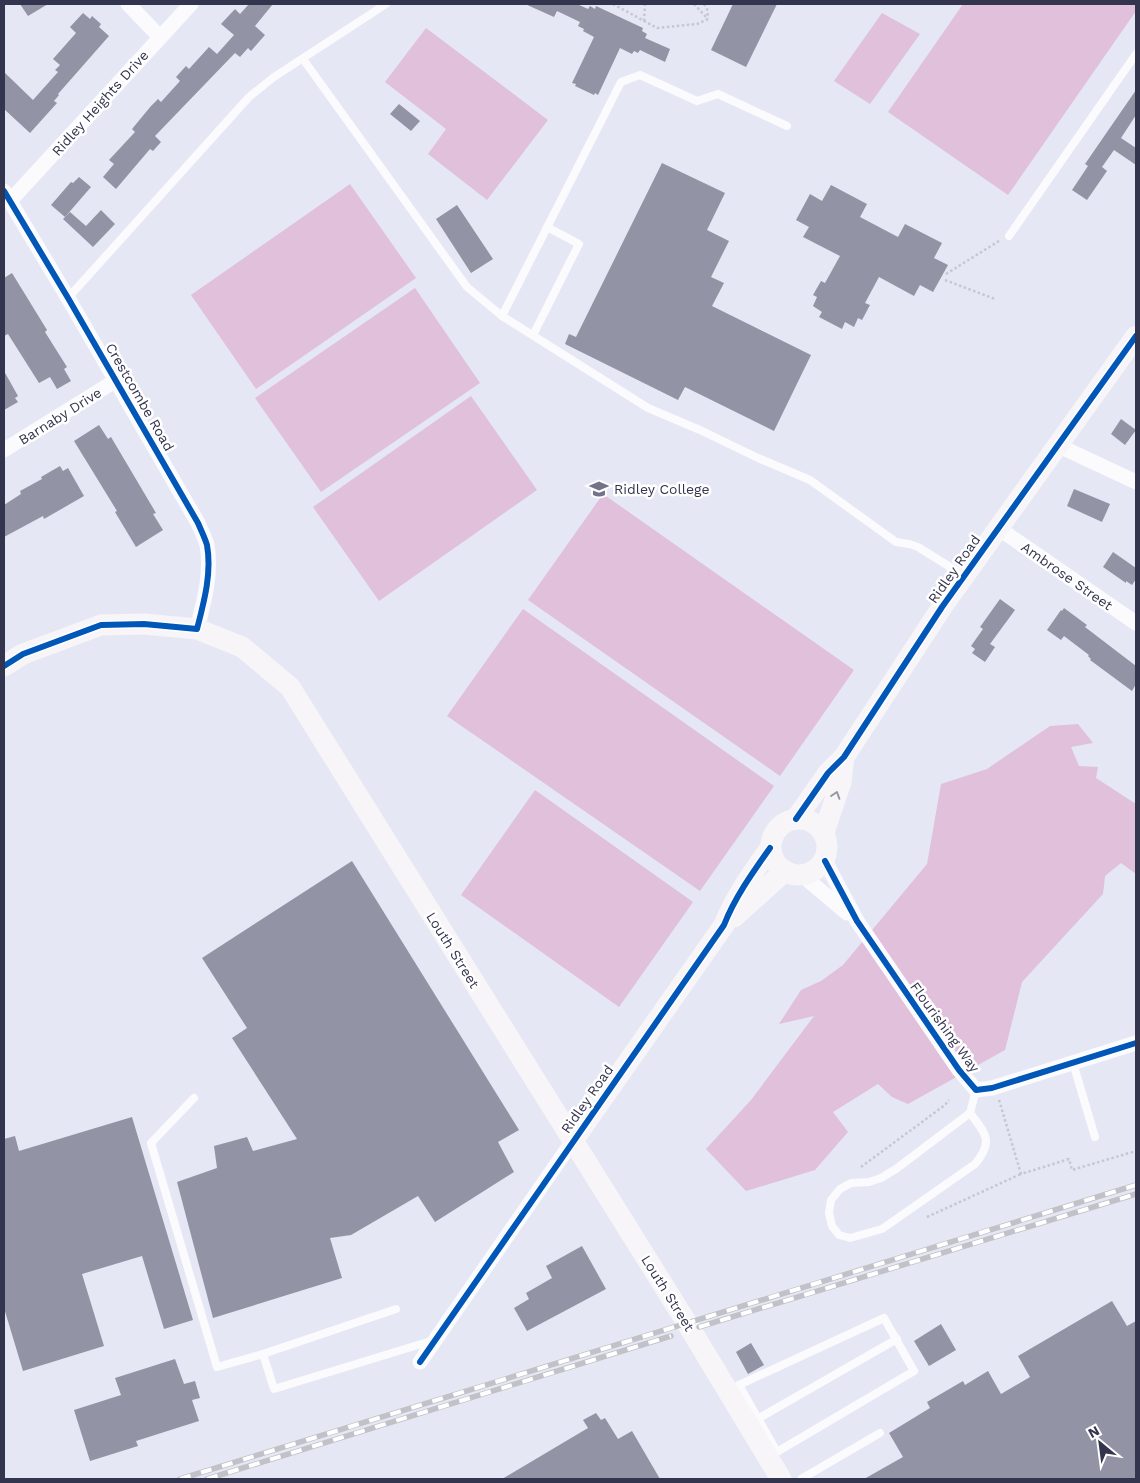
<svg xmlns="http://www.w3.org/2000/svg" width="1140" height="1483" font-family="'Work Sans',sans-serif">
  <style>
    .green { fill: #e0c0db }
    .building { fill: #9293a4 }
    .lines { fill: none; stroke-linecap: round; stroke-linejoin: round }
    .path { stroke: #c7c7d0; stroke-width: 2.5; stroke-dasharray: 2.5 2.5; stroke-linecap: butt }
    .lane { stroke: #fbfbfe; stroke-width: 8 }
    .street { stroke: #fbfbfe; stroke-width: 15 }
    .secondary { stroke: #f7f5f7; stroke-width: 21 }
    .rail-casing { stroke: #c1c2c7; stroke-width: 5.5 }
    .rail { stroke: #fff; stroke-width: 4; stroke-dasharray: 11; stroke-linecap: butt }
    .cycleway-casing { stroke: #fff; stroke-width: 9 }
    .cycleway { stroke: #0057b8; stroke-width: 6 }
    .oneway { stroke: #9594a2 }
    .labels { text-anchor: middle; stroke-width: 5; stroke-linejoin: round; paint-order: stroke }
    .street-label { font-size: 14px; fill: #33344d; stroke: #fff }
    .poi-label { font-size: 14px; fill: #33344d; stroke: #fff; text-anchor: start }
  </style>
  <rect width="100%" height="100%" fill="#e5e7f5"/>
  <g class="green">
    <polygon points="963,4 1136,4 1136,11 1008,195 888,112"/>
    <polygon points="882,13 920,34 870,104 834,81"/>
    <polygon points="426,28 548,120 487,200 428,154 446,129 385,82"/>
    <polygon points="350,184 416,278 256,389 191,295"/>
    <polygon points="415,288 480,383 321,492 255,398"/>
    <polygon points="471,396 537,490 379,601 313,507"/>
    <polygon points="603,494 854,670 780,776 528,600"/>
    <polygon points="523,609 774,786 700,891 447,716"/>
    <polygon points="1078,724 1093,743 1071,747 1079,766 1098,767 1096,778 1136,804 1136,874 1121,863 1105,876 1103,894 1022,982 1005,1050 908,1104 892,1097 878,1084 833,1112 848,1132 815,1170 746,1191 706,1149 751,1100 814,1016 779,1024 801,990 821,981 843,965 927,864 941,784 987,769 1050,726"/>
    <polygon points="535,790 693,902 619,1007 461,895"/>
  </g>
  <g class="building">
    <polygon points="20,4 48,4 28,16"/>
    <polygon points="249,4 273,4 255,26 265,35 251,51 248,48 240,57 235,53 155,136 161,142 153,151 150,149 116,189 103,177 114,164 109,160 135,132 132,129 151,106 158,99 161,102 180,81 176,77 186,66 189,69 209,47 217,54 234,35 221,24 235,9 240,14"/>
    <polygon points="525,4 577,4 588,9 590,6 595,9 596,6 643,28 642,31 647,34 645,38 670,49 665,62 640,50 638,53 634,51 632,54 620,48 598,95 595,93 594,95 575,86 576,84 572,83 594,37 583,31 584,29 578,26 580,22 557,11 554,17"/>
    <polygon points="733,4 777,4 746,67 711,50"/>
    <polygon points="83,13 90,19 92,16 101,24 99,27 109,36 58,94 59,95 54,101 57,103 30,133 4,109 4,72 33,100 58,72 55,70 60,65 53,59 76,33 70,27"/>
    <polygon points="1136,90 1136,115 1121,138 1136,148 1136,165 1114,150 1102,167 1107,171 1087,200 1072,190 1088,166 1085,164"/>
    <polygon points="399,104 420,121 411,131 390,114"/>
    <polygon points="662,163 725,193 707,230 729,241 711,277 724,283 712,306 811,355 774,431 685,387 678,400 565,344 569,334 576,337"/>
    <polygon points="79,177 91,187 65,217 51,205 71,182 73,183"/>
    <polygon points="831,185 867,204 860,217 898,237 905,224 942,243 934,258 948,265 933,292 920,285 914,296 879,277 865,303 870,305 862,320 858,318 854,327 845,322 842,329 819,317 822,312 813,306 817,297 813,295 821,281 825,283 840,256 803,237 809,227 796,220 810,194 822,201"/>
    <polygon points="457,205 493,259 471,273 436,219"/>
    <polygon points="101,210 115,224 93,247 63,219 70,212 86,226"/>
    <polygon points="12,273 47,330 45,332 67,367 64,369 71,381 57,389 50,377 39,383 8,334 4,336 4,278"/>
    <polygon points="4,371 18,396 15,398 18,402 4,410"/>
    <polygon points="1121,419 1136,430 1125,445 1111,434"/>
    <polygon points="99,425 108,439 111,437 156,513 153,514 163,530 136,547 115,512 117,511 74,441"/>
    <polygon points="60,466 63,471 68,468 84,496 44,519 43,516 4,537 4,505 21,494 20,491 42,479 41,477"/>
    <polygon points="1074,489 1110,504 1102,522 1067,506"/>
    <polygon points="1113,552 1136,568 1136,579 1132,585 1126,581 1126,583 1103,567"/>
    <polygon points="1000,599 1015,610 990,644 995,647 985,662 972,653 975,649 971,646 983,629 980,627"/>
    <polygon points="1064,608 1087,625 1085,627 1136,666 1136,684 1132,691 1090,660 1091,659 1088,656 1089,655 1064,636 1061,640 1047,630 1061,610 1062,611"/>
    <polygon points="352,861 519,1130 498,1142 514,1172 435,1222 418,1196 351,1235 330,1238 342,1278 213,1318 177,1182 217,1168 214,1146 247,1137 253,1151 297,1139 232,1038 247,1028 202,958"/>
    <polygon points="132,1117 193,1320 164,1329 142,1256 82,1274 104,1346 23,1371 4,1308 4,1139 15,1136 19,1151"/>
    <polygon points="582,1246 606,1289 527,1331 514,1308 529,1299 526,1293 552,1278 546,1266"/>
    <polygon points="1112,1301 1127,1326 1136,1321 1136,1479 864,1479 903,1457 889,1433 930,1408 927,1402 963,1381 965,1385 988,1371 1001,1394 1030,1377 1018,1356"/>
    <polygon points="941,1324 956,1350 929,1366 914,1341"/>
    <polygon points="751,1343 764,1365 748,1374 736,1352"/>
    <polygon points="175,1359 184,1384 195,1381 200,1398 192,1400 199,1421 136,1441 138,1446 90,1461 74,1410 121,1395 115,1378"/>
    <polygon points="596,1413 601,1420 605,1418 618,1439 632,1431 660,1479 502,1479 588,1428 583,1420"/>
  </g>
  <g class="lines">
    <g class="path">
      <polyline points="613,4 657,28 697,24 708,19"/>
      <polyline points="694,4 708,19"/>
      <polyline points="704,4 707,9 708,17"/>
      <polyline points="644,21 645,4"/>
      <polyline points="946,274 999,241"/>
      <polyline points="945,280 995,299"/>
      <polyline points="999,1100 1021,1174 1069,1159 1072,1170 1136,1151"/>
      <polyline points="861,1167 945,1105 949,1100"/>
      <polyline points="927,1217 1021,1174"/>
    </g>
    <g class="lane">
      <polyline points="303,59 467,287 502,316 648,408 700,430 758,458 810,480 896,542 909,544 918,547 963,575"/>
      <polyline points="1009,236 1136,54"/>
      <polyline points="68,298 249,97 274,77 386,4"/>
      <polyline points="502,316 621,82 640,75 697,101 718,94 787,126"/>
      <polyline points="533,335 579,244 547,227"/>
      <polyline points="1073,1063 1095,1137"/>
      <polyline points="194,1098 151,1143 217,1367 263,1354 396,1309"/>
      <path d="M970,1113c16,21 24,28 5,51l-93,65 -32,9 -11,-3 -7,-9 -3,-13 2,-13 9,-11 11,-6 18,-1 12,-4 15,-9 74,-56 6,-23"/>
      <polyline points="263,1354 274,1389 431,1341"/>
      <polyline points="739,1385 884,1318 914,1371 770,1456"/>
      <polyline points="736,1387 739,1385 777,1452"/>
      <polyline points="759,1418 897,1339"/>
      <polyline points="801,1479 880,1433"/>
    </g>
    <g class="street">
      <polyline points="128,4 160,37"/>
      <path d="M4,191l64,107 130,225c3,7 7,15 9,22 5,28 -3,57 -10,84"/>
      <polyline points="10,201 191,4"/>
      <polyline points="1057,445 1136,482"/>
      <polyline points="4,450 115,381"/>
      <polyline points="998,528 1136,623"/>
      <polyline points="825,861 857,921 959,1070 976,1090 992,1088 1136,1043"/>
      <polyline points="802,875 847,913"/>
      <polyline points="420,1362 572,1142"/>
    </g>
    <g class="secondary">
      <polyline points="4,666 23,654 101,625 144,624 197,629 242,647 290,687 685,1320 781,1479"/>
      <circle cx="799" cy="847" r="28"/>
      <polyline points="796,819 828,773 844,757 942,607 1136,336"/>
      <polyline points="824,832 841,782 844,757"/>
      <polyline points="734,917 785,871"/>
      <path d="M572,1142l152,-217c11,-28 29,-53 46,-77"/>
    </g>
    <g class="rail-casing">
      <g id="rail">
        <polyline points="699,1327 1136,1194"/>
        <polyline points="180,1479 1136,1185"/>
        <polyline points="207,1479 671,1336"/>
      </g>
    </g>
    <use href="#rail" class="rail"/>
    <g class="cycleway-casing">
      <g id="cycleway">
        <path d="M4,191l64,107 130,225c3,7 7,15 9,22 5,28 -3,57 -10,84l-53,-5 -43,1 -78,29 -19,12"/>
        <polyline points="796,819 828,773 844,757 942,607 1136,336"/>
        <polyline points="825,861 857,921 959,1070 976,1090 992,1088 1136,1043"/>
        <path d="M420,1362l304,-437c11,-28 29,-53 46,-77"/>
      </g>
    </g>
    <use href="#cycleway" class="cycleway"/>
  </g>
  <defs><path id="oneway-chevron" d="M-2-3.5L2.5 0L-2 3.5" fill="none" stroke-width="1.6" stroke-linecap="round" stroke-linejoin="round" transform="scale(1.25)"/></defs>
  <use class="oneway" href="#oneway-chevron" transform="translate(836 795) rotate(-72)"/>
  <defs>
    <g id="school-bare" transform="scale(1.5)"><path d="M0-5L7-2L0 1L-7-2ZM-4 1L0 2.5L4 1V4Q0 6-4 4Z" fill="#717388" stroke="#fff" stroke-width="2.5" paint-order="stroke"/></g>
  </defs>
  <g fill-rule="evenodd">
    <use href="#school-bare" x="599" y="489"/>
  </g>
  <g class="labels">
    <g class="street-label">
      <text transform="translate(100 103) rotate(-48)" y="5">Ridley Heights Drive</text>
      <text transform="translate(140 397) rotate(60)" y="5">Crestcombe Road</text>
      <text transform="translate(60 416) rotate(-32)" y="5">Barnaby Drive</text>
      <text transform="translate(954 569) rotate(-55)" y="5">Ridley Road</text>
      <text transform="translate(1067 576) rotate(35)" y="5">Ambrose Street</text>
      <text transform="translate(453 950) rotate(58)" y="5">Louth Street</text>
      <text transform="translate(945 1027) rotate(54)" y="5">Flourishing Way</text>
      <text transform="translate(587 1099) rotate(-55)" y="5">Ridley Road</text>
      <text transform="translate(668 1293) rotate(58)" y="5">Louth Street</text>
    </g>
    <g class="poi-label">
      <text x="614" y="494">Ridley College</text>
    </g>
  </g>
  <rect width="1140" height="1483" fill="none" stroke="#33344d" stroke-width="10"/>
  <g transform="translate(1100 1443) rotate(331)" stroke="#ffffff" stroke-width="4" paint-order="stroke">
  <path d="M0-4L9 19L0 12L-9 19Z" fill="#33344d"/>
  <text y="-8" font-size="14" font-weight="bold" text-anchor="middle" fill="#33344d">N</text>
  </g>
</svg>
